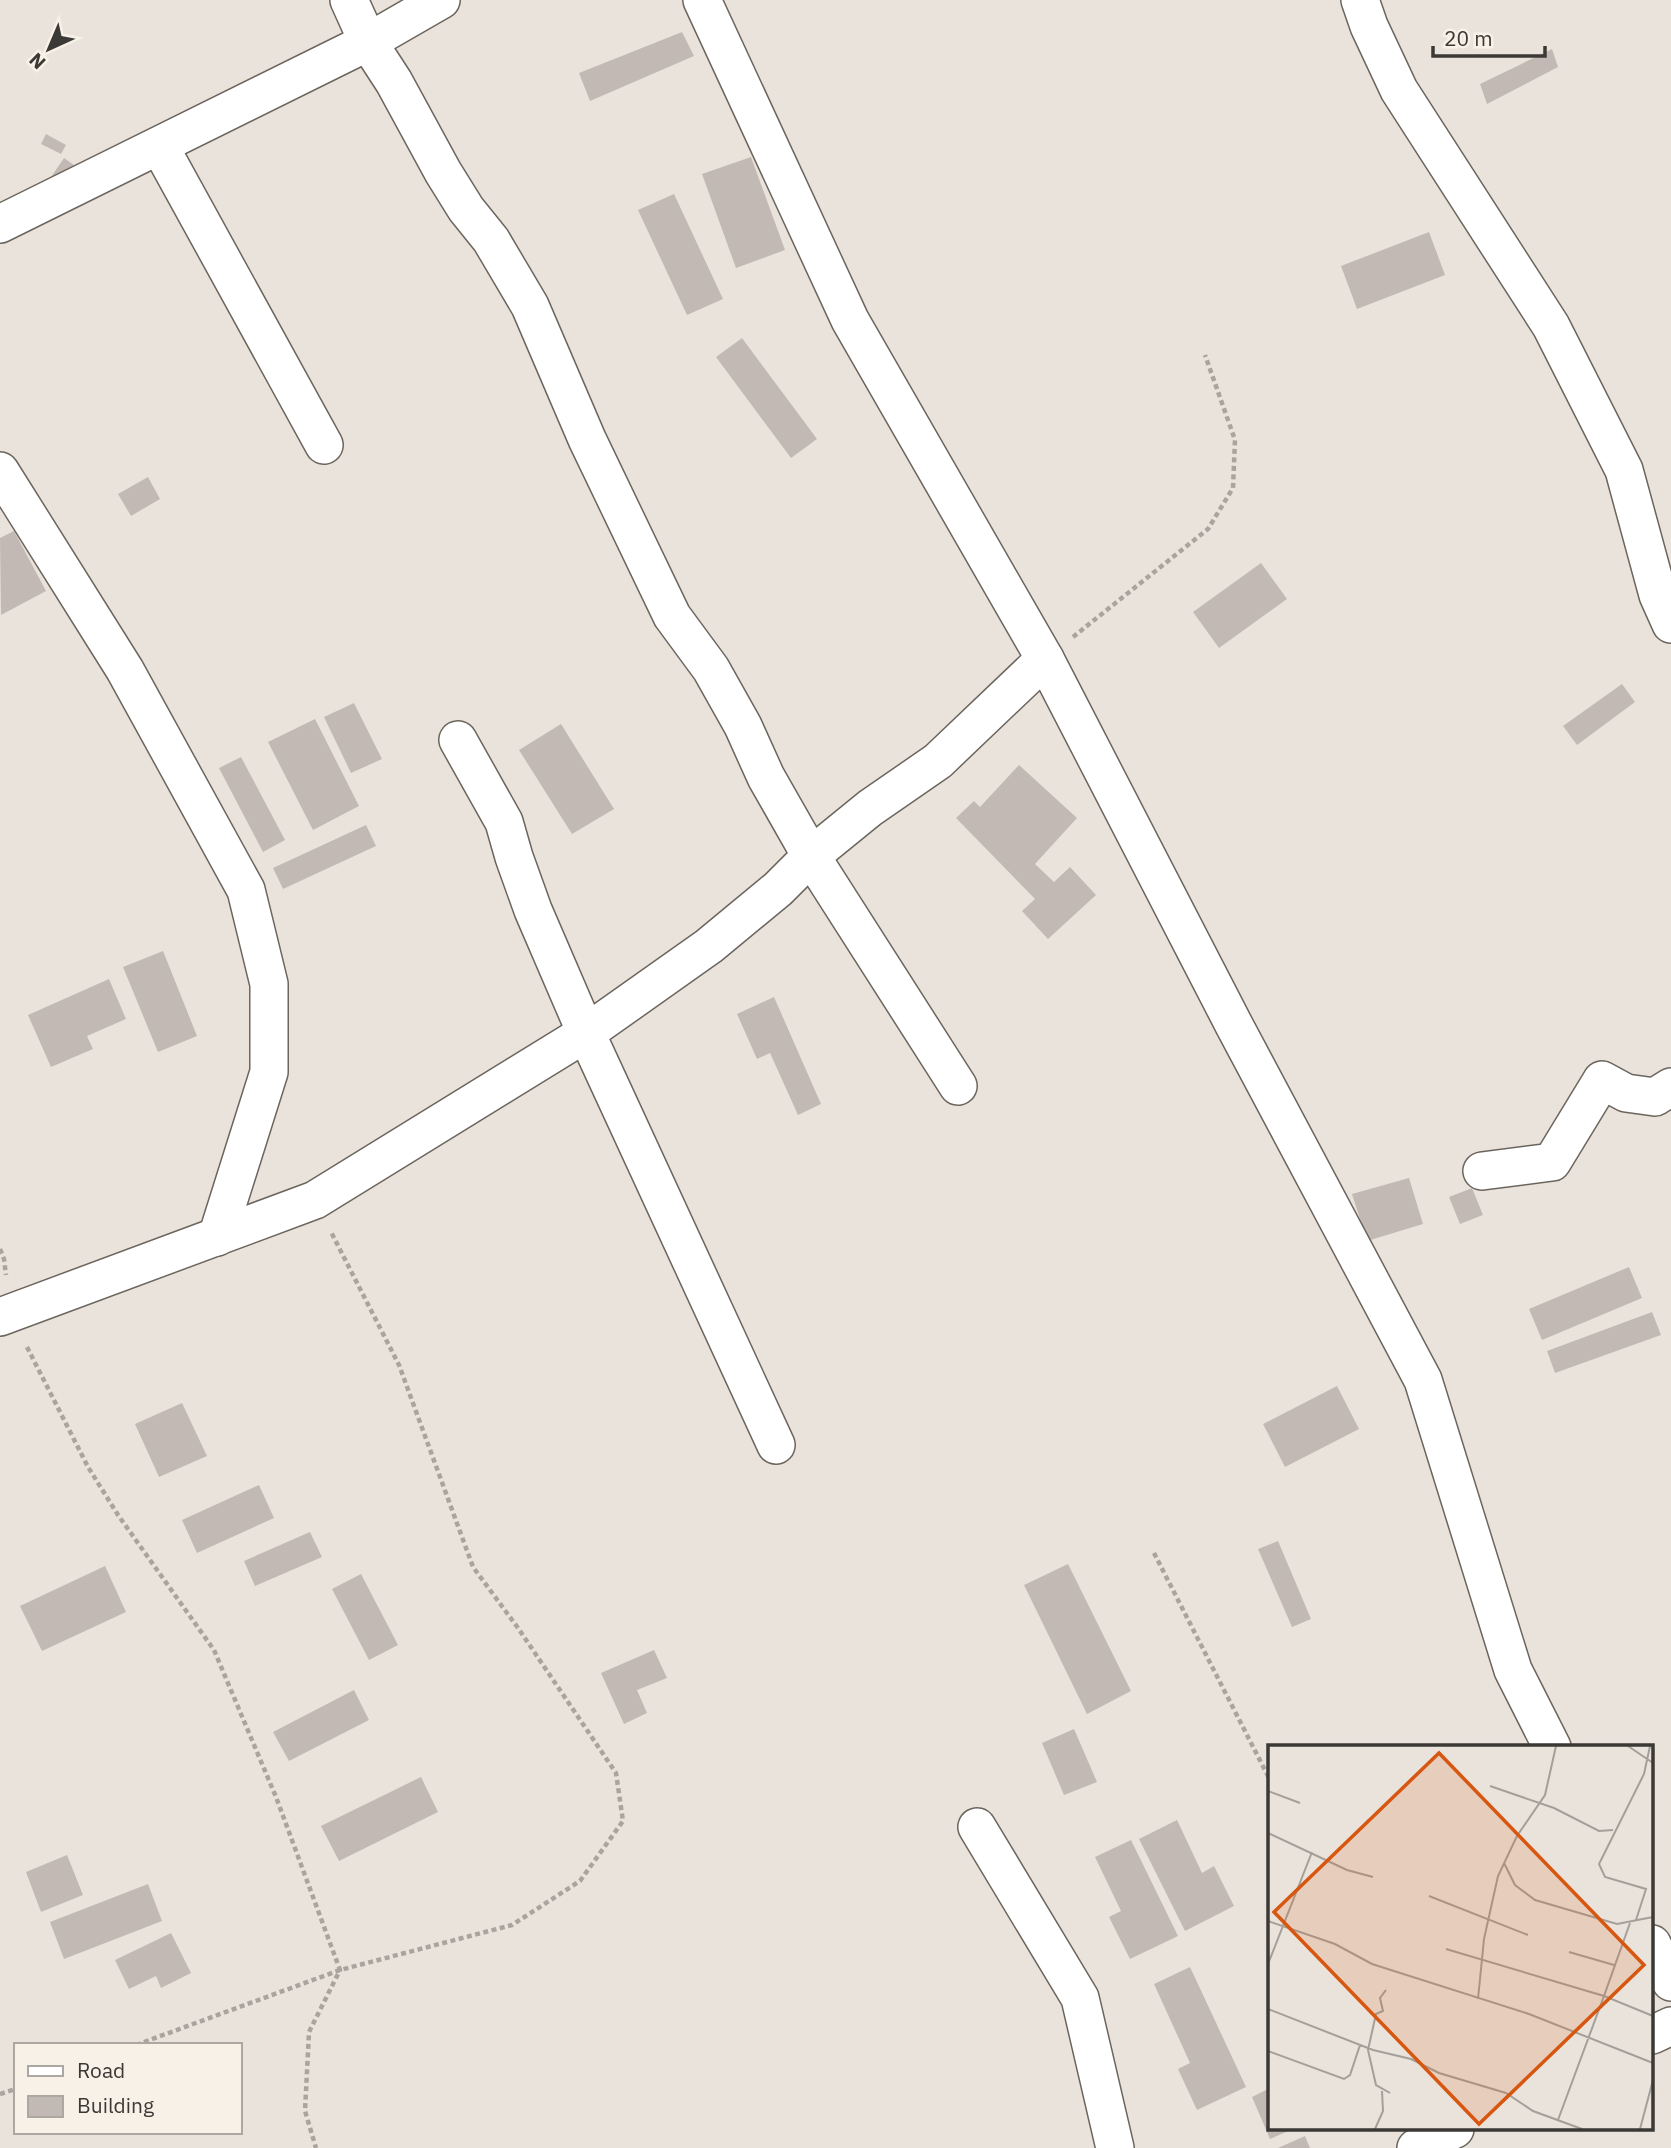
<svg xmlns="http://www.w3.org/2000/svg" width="1671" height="2148" font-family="'IBM Plex Sans',sans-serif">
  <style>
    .building { fill: #c3b9b4 }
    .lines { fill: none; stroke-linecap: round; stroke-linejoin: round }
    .minor-casing { stroke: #6b655e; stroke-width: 40 }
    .path { stroke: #a9a49d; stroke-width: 4.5; stroke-dasharray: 5 3.5; stroke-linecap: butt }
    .minor { stroke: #fff; stroke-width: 37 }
    .inset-road { fill: none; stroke: #a49f99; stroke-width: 2 }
    .view { fill: #d75610; fill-opacity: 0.15; stroke: #d75610; stroke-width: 3.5 }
    .inset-edge { fill: none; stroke: #3b3935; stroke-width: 3.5 }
  </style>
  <rect width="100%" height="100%" fill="#eae3db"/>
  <g class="building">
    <polygon points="682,32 694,56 590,101 579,73"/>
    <polygon points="1552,49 1558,67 1487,104 1480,84"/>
    <polygon points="46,134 66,145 61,154 41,144"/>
    <polygon points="751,157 785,250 736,268 702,174"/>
    <polygon points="64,158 78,168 65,186 51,177"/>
    <polygon points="674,194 723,299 687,315 638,210"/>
    <polygon points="1429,232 1445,275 1357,309 1341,266"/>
    <polygon points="742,338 817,439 791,458 716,357"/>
    <polygon points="148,477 160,499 131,516 118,494"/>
    <polygon points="14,531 46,591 1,615 0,538"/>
    <polygon points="1261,563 1287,599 1219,648 1193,612"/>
    <polygon points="1622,684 1635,702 1577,745 1563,726"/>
    <polygon points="354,703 382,759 351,773 324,717"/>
    <polygon points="315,719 359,806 313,830 268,742"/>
    <polygon points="561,724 614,809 572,834 519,750"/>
    <polygon points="241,757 285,840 263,852 219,768"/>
    <polygon points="1019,765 1077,818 1035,864 1054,882 1070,867 1096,895 1048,939 1022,911 1035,899 956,818 974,801 980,807"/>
    <polygon points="366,825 376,846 283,889 273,868"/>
    <polygon points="163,951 197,1036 158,1052 123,967"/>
    <polygon points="109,979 126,1019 87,1036 93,1049 51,1067 28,1015"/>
    <polygon points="774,997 821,1104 798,1115 770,1053 757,1059 737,1014"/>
    <polygon points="1409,1178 1423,1224 1367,1241 1352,1194"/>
    <polygon points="1472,1188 1483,1215 1460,1224 1449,1197"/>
    <polygon points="1629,1267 1642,1298 1542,1340 1529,1309"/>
    <polygon points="1652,1312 1661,1335 1555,1373 1547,1351"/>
    <polygon points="1337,1386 1359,1429 1285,1467 1263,1424"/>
    <polygon points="182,1403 207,1456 159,1477 135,1424"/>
    <polygon points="259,1485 274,1518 197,1553 182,1520"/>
    <polygon points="310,1532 322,1557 255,1586 244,1561"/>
    <polygon points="1278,1541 1311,1619 1292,1627 1258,1549"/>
    <polygon points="1068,1564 1131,1691 1087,1714 1024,1585"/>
    <polygon points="105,1566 126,1612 42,1651 20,1606"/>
    <polygon points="361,1574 398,1645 369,1660 332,1589"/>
    <polygon points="654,1650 667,1678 637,1690 647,1713 624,1724 601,1673"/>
    <polygon points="354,1690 369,1720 289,1761 273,1732"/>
    <polygon points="1074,1729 1097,1782 1064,1795 1042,1743"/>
    <polygon points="421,1777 438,1812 339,1861 321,1826"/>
    <polygon points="1177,1820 1202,1873 1214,1866 1234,1906 1185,1931 1139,1839"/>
    <polygon points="1131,1840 1178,1936 1130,1959 1109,1917 1121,1911 1095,1857"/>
    <polygon points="67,1855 83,1895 41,1912 26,1872"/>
    <polygon points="148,1884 162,1921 64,1959 50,1922"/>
    <polygon points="171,1933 191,1973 161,1988 156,1976 129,1989 115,1960"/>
    <polygon points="1190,1967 1246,2087 1197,2110 1178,2069 1190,2063 1154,1984"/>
    <polygon points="1270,2088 1270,2129 1293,2129 1270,2139 1252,2097"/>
    <polygon points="1305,2136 1310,2148 1278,2148"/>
  </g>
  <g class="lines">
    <g class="minor-casing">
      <g id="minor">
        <polyline points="441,0 368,42 394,82 443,172 466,209 491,240 530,306 587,439 672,616 711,669 743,726 766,777 811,856 958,1086"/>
        <polyline points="702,0 850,320 1045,659 1234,1025 1423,1380 1513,1670 1552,1747"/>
        <polyline points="1360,0 1369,26 1399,90 1551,326 1624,470 1658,595 1671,624"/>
        <polyline points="160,147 324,445"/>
        <polyline points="0,224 368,42 349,0"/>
        <polyline points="0,471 125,670 246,890 269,984 269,1072 217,1237"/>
        <polyline points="458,740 504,822 514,857 533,910 586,1033 776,1445"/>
        <polyline points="1482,1171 1552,1162 1602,1080 1626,1093 1655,1097 1671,1087"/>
        <polyline points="0,1317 315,1200 586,1033 709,946 778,889 811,856 870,808 938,761 1045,659"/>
        <polyline points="977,1827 1080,1998 1115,2148"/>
        <polyline points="1652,1944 1671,1982"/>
        <polyline points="1652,2035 1671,2026"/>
        <polyline points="1416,2148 1455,2129"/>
      </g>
    </g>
    <g class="path">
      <polyline points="1073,637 1208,529 1233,488 1235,440 1205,355"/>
      <polyline points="0,1249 4,1259 6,1275"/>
      <polyline points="27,1347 88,1467 118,1515 214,1650 276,1797 340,1970 309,2032 305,2111 316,2148"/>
      <polyline points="1154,1553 1270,1780"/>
      <polyline points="136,2045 340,1970 512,1925 580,1881 623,1821 616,1773 518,1628 473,1567 399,1365 331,1232"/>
      <polyline points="0,2094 16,2089"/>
    </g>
    <use href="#minor" class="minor"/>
  </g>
  <g transform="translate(1268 1745)">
    <rect width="385" height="385" fill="#eae3db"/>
    <path class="inset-road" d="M360,1l25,17M222,41l64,22 45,23 14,-1M0,46l32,12M0,88l79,37 26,7M236,118l11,22 20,15 82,24 36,-7M161,151l99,39M368,175l10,-31 -41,-12 -6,-13 45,-90 6,-28M0,176l67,23 37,20 157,50 124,49M362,178l-26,73 49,20M178,204l158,47 -46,124M301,207l45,13M0,219l44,-112M118,245l-6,8 3,13 -7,3 -8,36 8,35 14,8M210,254l6,-60 14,-63 19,-40 28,-41 11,-49M0,264l105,41 38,9 28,14 67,20 27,18 49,18M0,306l76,28 6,-4 10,-30M107,384l8,-18 -1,-20M372,384l13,-49"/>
    <path class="view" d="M171,8l205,212 -165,159 -205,-212z"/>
    <rect width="385" height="385" class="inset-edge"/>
  </g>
  <rect x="14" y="2043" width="228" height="91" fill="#f8f1e8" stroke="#aca7a0" stroke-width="2"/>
  <rect x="28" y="2066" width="35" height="10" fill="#ffffff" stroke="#aca7a0" stroke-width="2"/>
  <text x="77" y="2078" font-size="21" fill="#3b3935">Road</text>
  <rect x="28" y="2096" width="35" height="21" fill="#c3b9b4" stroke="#aca7a0" stroke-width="2"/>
  <text x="77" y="2113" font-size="21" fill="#3b3935">Building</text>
  <g transform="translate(49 49) rotate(224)" stroke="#f8f1e8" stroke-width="5" paint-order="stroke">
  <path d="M0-5L12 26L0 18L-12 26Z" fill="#3b3935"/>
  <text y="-10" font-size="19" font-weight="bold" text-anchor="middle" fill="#3b3935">N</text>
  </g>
  <path d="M1433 46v10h112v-10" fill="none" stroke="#3b3935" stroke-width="3.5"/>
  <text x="1444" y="46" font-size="21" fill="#3b3935" stroke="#f8f1e8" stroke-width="5" paint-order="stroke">20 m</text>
</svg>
